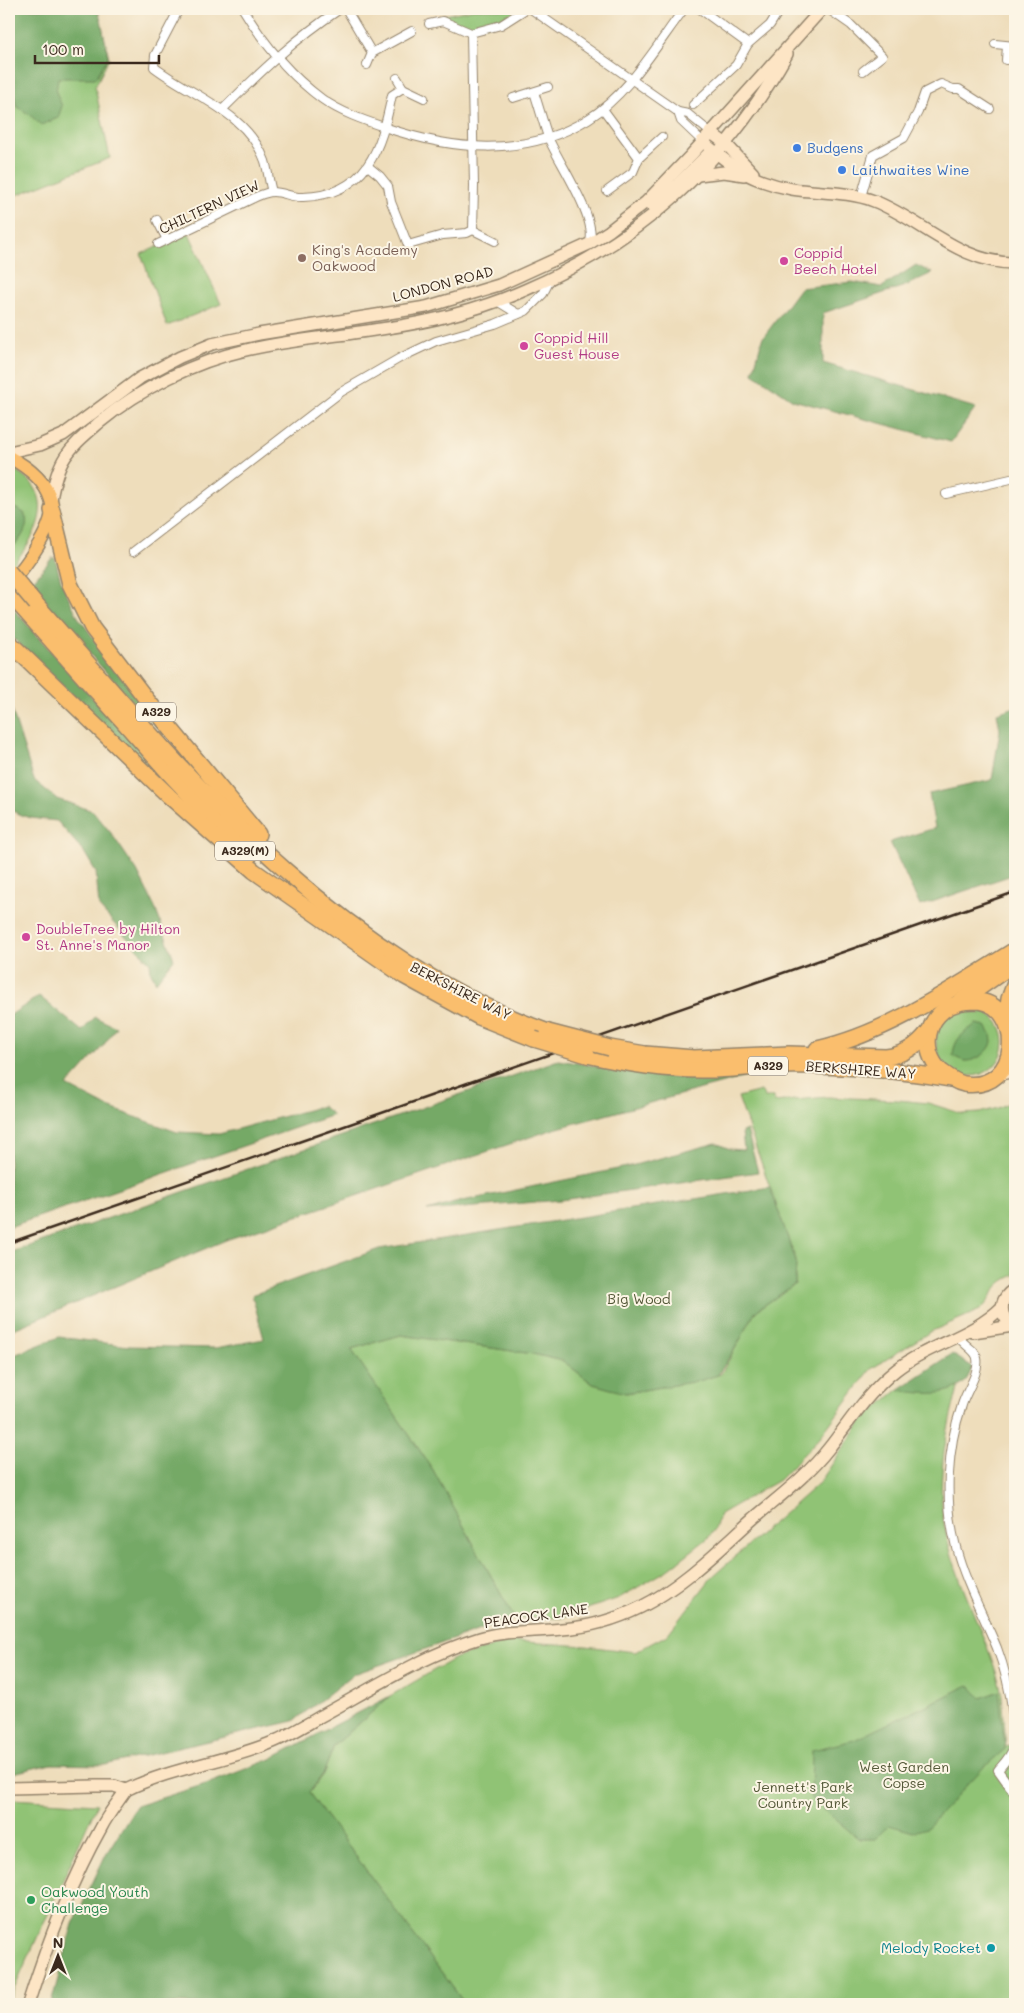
<svg xmlns="http://www.w3.org/2000/svg" width="1024" height="2013" font-family="Mali,sans-serif">
  <style>
    .green { fill: #90c374; stroke: #667649 }
    .forest { fill: #74a966; stroke: #586a42 }
    .lines { fill: none; stroke-linecap: round; stroke-linejoin: round }
    .street-casing { stroke: #94846c; stroke-width: 10 }
    .secondary-casing { stroke: #94846c; stroke-width: 14 }
    .primary-casing { stroke: #94846c; stroke-width: 15 }
    .highway-casing { stroke: #94846c; stroke-width: 18 }
    .street { stroke: #fff; stroke-width: 8 }
    .secondary { stroke: #fde5c5; stroke-width: 11 }
    .primary { stroke: #fabe6d; stroke-width: 12 }
    .highway { stroke: #fabe6d; stroke-width: 15 }
    .rail { stroke: #3b2a1e; stroke-width: 2.5 }
    .highway-bridge-casing { stroke: #94846c; stroke-width: 18; stroke-linecap: butt }
    .highway-bridge { stroke: #fabe6d; stroke-width: 15 }
    .shop-dot { fill: #3f7fe0; stroke: #fcf5e5; stroke-width: 2 }
    .education-dot { fill: #8d6e63; stroke: #fcf5e5; stroke-width: 2 }
    .hotel-dot { fill: #d1479c; stroke: #fcf5e5; stroke-width: 2 }
    .leisure-dot { fill: #2e9e5b; stroke: #fcf5e5; stroke-width: 2 }
    .culture-dot { fill: #0f9aa8; stroke: #fcf5e5; stroke-width: 2 }
    .labels { text-anchor: middle; stroke-width: 4; stroke-linejoin: round; paint-order: stroke }
    .shield { fill: #fcf5e5; stroke: #75675a; stroke-width: 1 }
    .shield-label { font-size: 12px; font-weight: bold; fill: #3b2a1e }
    .shop-label { font-size: 14px; fill: #366cbe; stroke: #fcf5e5; text-anchor: start }
    .street-label { font-size: 14px; fill: #3b2a1e; stroke: #fcf5e5 }
    .education-label { font-size: 14px; fill: #785e54; stroke: #fcf5e5; text-anchor: start }
    .hotel-label { font-size: 14px; fill: #b23c85; stroke: #fcf5e5; text-anchor: start }
    .park-label { font-size: 14px; fill: #545838; stroke: #fcf5e5 }
    .leisure-label { font-size: 14px; fill: #27864d; stroke: #fcf5e5; text-anchor: start }
    .culture-label { font-size: 14px; fill: #0d838f; stroke: #fcf5e5; text-anchor: end }
  </style>
  <rect width="100%" height="100%" fill="#fcf5e5"/>
  <filter id="ink" filterUnits="userSpaceOnUse"><feTurbulence type="fractalNoise" baseFrequency=".02" numOctaves="2"/><feDisplacementMap in="SourceGraphic" scale="10" xChannelSelector="R" yChannelSelector="G"/><feConvolveMatrix kernelMatrix="1 2 1 2 8 2 1 2 1" color-interpolation-filters="sRGB"/></filter>
  <filter id="wash" filterUnits="userSpaceOnUse"><feTurbulence type="fractalNoise" baseFrequency=".0096" numOctaves="4" result="noise"/><feDisplacementMap in="SourceGraphic" scale="20" xChannelSelector="R" yChannelSelector="G"/><feGaussianBlur stdDeviation="1.12" result="paint"/><feColorMatrix in="noise" values="0 0 0 0 0 0 0 0 0 0 0 0 0 0 0 0 0 1.4 0 .05"/><feComposite in="paint" operator="in"/></filter>
  <g filter="url(#wash)">
    <rect width="100%" height="100%" fill="#edb"/>
    <g class="green">
      <polygon points="9,9 98,9 109,58 95,87 110,158 9,198"/>
      <polygon points="474,9 519,9 487,25 470,29 440,16"/>
      <polygon points="189,233 221,304 167,326 141,254"/>
      <path d="M9,467c53,25 29,69 0,102v-19c11,-8 21,-23 15,-37l-15,-8z"/>
      <circle cx="970" cy="1042" r="34"/>
      <path d="M761,1091l4,6h8l1,5 53,-5 71,3 30,3 35,11 16,-1 19,-5 17,-8v175c-26,11 -18,20 -35,35l-50,22 -59,37 -51,68 -41,43 -59,34 -5,15 -7,9 -42,33 -47,27 -58,20h-47l-81,-148 -82,-121 50,-14 132,19 30,7 30,23 34,9 73,-13 21,-6 35,-63 39,-27 1,-23 -58,-164z"/>
      <path d="M963,1371c-14,48 -26,95 -20,145 7,54 39,110 55,162 6,19 6,47 8,68l9,-2v260h-550l-156,-211 14,-19 11,-28 56,-50 65,-38 56,-17 75,5 49,6 32,-17 45,-58 108,-95 43,-63 35,-29 13,2z"/>
      <polygon points="12,1799 97,1804 11,1996 9,1996 9,1800"/>
    </g>
    <g class="forest">
      <polygon points="9,9 97,9 101,19 108,57 96,78 58,78 56,92 62,106 58,118 41,125 29,114 17,107 9,76"/>
      <polygon points="916,265 932,273 905,286 823,313 823,363 976,408 951,442 793,400 753,373 762,339 800,288 852,282 882,287"/>
      <path d="M9,505l15,8c8,12 -5,30 -15,37z"/>
      <polygon points="52,558 55,558 61,581 78,617 166,735 162,733 143,714 32,589 31,585 33,581"/>
      <polygon points="9,604 161,774 161,776 159,778 125,747 9,634"/>
      <path d="M9,701l25,79 23,19 36,12 18,22 26,38 17,34 20,54 -18,23 -5,-9 -1,-10 -51,-56 -3,-35 -12,-20 -27,-31c-17,-2 -36,-2 -48,-13z"/>
      <polygon points="1015,707 1015,874 920,906 890,842 935,828 929,794 992,780 1000,730 997,713"/>
      <polygon points="39,996 82,1031 95,1017 116,1027 103,1046 67,1086 105,1106 177,1132 219,1134 322,1106 333,1115 9,1227 9,1016"/>
      <path d="M976,1024l10,2c3,5 6,9 6,15 -1,11 -17,21 -28,20 -3,-1 -7,-3 -11,-5 1,-18 10,-22 23,-32z"/>
      <polygon points="558,1060 675,1078 760,1073 554,1129 226,1240 9,1331 9,1253"/>
      <polygon points="747,1130 758,1172 561,1200 427,1211 458,1202 627,1167 716,1143 730,1149 744,1150 742,1132"/>
      <polygon points="770,1187 796,1261 795,1284 756,1311 737,1345 718,1375 699,1381 625,1393 593,1384 563,1361 533,1354 401,1335 351,1349 433,1470 514,1618 354,1674 294,1721 105,1765 51,1764 9,1774 9,1357 59,1337 129,1346 215,1348 264,1339 252,1295 379,1249"/>
      <path d="M952,1354l21,13c-3,5 -6,14 -10,17 -19,14 -44,9 -65,6z"/>
      <polygon points="969,1685 981,1698 999,1691 1005,1749 982,1769 927,1828 913,1832 889,1825 875,1839 859,1839 811,1799 812,1750 854,1740"/>
      <polygon points="390,1696 334,1746 323,1774 309,1793 465,2004 51,2004 73,1924 106,1854 136,1806 212,1782 271,1759"/>
    </g>
  </g>
  <g filter="url(#ink)">
    <g class="lines">
      <g class="street-casing">
        <g id="street">
          <path d="M179,9l-24,46 -1,12c38,29 93,45 111,94 3,10 4,21 7,31"/>
          <path d="M243,9c21,35 45,65 79,90 18,13 41,21 62,28 67,23 140,32 204,-8 40,-24 68,-73 96,-110"/>
          <polyline points="346,9 372,53"/>
          <polyline points="531,9 678,112 688,114 710,132"/>
          <polyline points="700,9 748,44"/>
          <polyline points="828,9 851,25 882,56 863,71"/>
          <polyline points="429,24 443,21 471,33 501,25 526,9"/>
          <polyline points="995,44 1015,46"/>
          <polyline points="1006,60 1007,46"/>
          <polyline points="367,65 372,53 412,31"/>
          <polyline points="397,78 403,88 424,98"/>
          <path d="M534,92c5,15 9,30 14,45 9,23 52,84 41,107"/>
          <polyline points="513,98 548,87"/>
          <polyline points="693,105 736,65 748,44 770,25 780,9"/>
          <path d="M223,109c38,-38 72,-70 117,-100"/>
          <polyline points="603,109 639,158 633,172 607,191"/>
          <polyline points="678,112 681,121 702,141"/>
          <polyline points="639,158 662,137"/>
          <polyline points="369,167 380,176 388,186 391,202 408,245 443,235 467,233 473,230 474,186 471,33"/>
          <polyline points="861,197 873,155 904,138 918,112 925,92 941,84 953,89 959,89 990,109"/>
          <polyline points="157,220 167,240"/>
          <polyline points="473,230 495,241"/>
          <path d="M158,244l100,-48c5,-2 10,-4 15,-4 10,0 20,6 30,5 64,-2 78,-48 89,-102l11,-7"/>
          <polyline points="497,301 518,314"/>
          <polyline points="946,494 1015,478"/>
          <polyline points="133,552 341,392 400,358 436,341 495,324 526,311 543,294 551,278"/>
          <path d="M958,1336c4,8 18,14 19,22 3,15 -11,33 -15,47 -15,43 -18,97 -6,142 9,35 27,67 41,101 8,21 13,44 16,66 1,11 3,23 0,34 -2,8 -9,15 -15,22l17,24"/>
        </g>
      </g>
      <g class="secondary-casing">
        <g id="secondary">
          <polyline points="710,132 726,144 753,173"/>
          <path d="M702,141c11,9 22,19 33,26 15,11 39,19 57,22 27,4 56,2 82,12 48,19 87,63 141,62"/>
          <polyline points="698,175 724,172 744,175"/>
          <polyline points="652,205 678,184 710,152"/>
          <polyline points="9,452 40,445 63,435 140,378 180,357 212,344 259,334 426,307 499,285 589,244 609,231 646,202 691,155 822,9"/>
          <path d="M51,500c7,-43 18,-51 49,-78 41,-34 94,-60 146,-72 44,-10 90,-14 135,-21 49,-7 99,-19 144,-39 117,-50 199,-125 262,-236"/>
          <polyline points="1001,1074 1015,1071"/>
          <path d="M1015,1289c-17,9 -17,29 0,37"/>
          <polyline points="973,1332 1013,1326"/>
          <polyline points="9,1788 96,1786 114,1786 126,1790"/>
          <path d="M126,1790c47,-23 100,-28 147,-48 17,-7 34,-18 50,-27 51,-28 101,-60 157,-77 27,-8 55,-6 82,-9 27,-2 55,-10 79,-22 42,-21 78,-58 113,-89 26,-22 54,-43 75,-70 22,-28 39,-56 67,-78 33,-26 76,-33 106,-63"/>
          <path d="M28,2004c19,-60 42,-121 73,-176 7,-14 17,-26 25,-38"/>
        </g>
      </g>
      <g class="primary-casing">
        <path id="primary" d="M9,457c17,9 36,23 42,43 8,23 -27,68 -42,84"/>
      </g>
      <g class="highway-casing">
        <g id="highway">
          <polyline points="52,510 70,584 92,628 147,700 258,834"/>
          <polyline points="9,593 169,773 221,828 250,855"/>
          <path d="M36,604c151,172 290,347 512,428"/>
          <polyline points="9,642 169,796 254,871 404,976 479,1017 534,1039"/>
          <path d="M979,1001c45,6 43,91 -15,83 -9,-2 -15,-7 -23,-13 -22,-20 -15,-58 15,-67 7,-3 16,-3 23,-3z"/>
          <polyline points="959,1002 1015,963"/>
          <polyline points="1007,1015 1009,999 1015,983"/>
          <path d="M610,1048l35,6 49,4 95,-4 97,3c18,-2 32,-12 42,-25"/>
          <path d="M817,1049c69,-15 138,-62 198,-99"/>
          <path d="M587,1055c39,9 80,16 121,15 24,0 48,-4 72,-4 57,-1 115,4 171,13"/>
        </g>
      </g>
      <use href="#street" class="street"/>
      <use href="#secondary" class="secondary"/>
      <use href="#primary" class="primary"/>
      <use href="#highway" class="highway"/>
      <polyline class="rail" points="9,1243 1015,892"/>
      <g class="highway-bridge-casing">
        <g id="highway-bridge">
          <polyline points="9,572 36,604"/>
          <polyline points="548,1032 610,1048"/>
          <polyline points="534,1039 587,1055"/>
        </g>
      </g>
      <use href="#highway-bridge" class="highway-bridge"/>
    </g>
  </g>
  <g class="shop-dot">
    <circle cx="797" cy="148" r="5"/>
    <circle cx="842" cy="170" r="5"/>
  </g>
  <circle class="education-dot" cx="302" cy="258" r="5"/>
  <g class="hotel-dot">
    <circle cx="784" cy="261" r="5"/>
    <circle cx="524" cy="346" r="5"/>
    <circle cx="26" cy="937" r="5"/>
  </g>
  <circle class="leisure-dot" cx="31" cy="1900" r="5"/>
  <circle class="culture-dot" cx="991" cy="1948" r="5"/>
  <g class="labels">
    <g class="shield">
      <rect x="136" y="702.5" width="40" height="19" rx="4"/>
      <rect x="215" y="841.5" width="60" height="19" rx="4"/>
      <rect x="748" y="1056.5" width="40" height="19" rx="4"/>
    </g>
    <g class="shield-label">
      <text x="156" y="716">A329</text>
      <text x="245" y="855">A329(M)</text>
      <text x="768" y="1070">A329</text>
    </g>
    <g class="shop-label">
      <text x="807" y="153">Budgens</text>
      <text x="852" y="175">Laithwaites Wine</text>
    </g>
    <g class="street-label">
      <text transform="translate(209 207) rotate(-25)" y="5">CHILTERN VIEW</text>
      <text transform="translate(443 284) rotate(-15)" y="5">LONDON ROAD</text>
      <text transform="translate(461 991) rotate(27)" y="5">BERKSHIRE WAY</text>
      <text transform="translate(861 1070) rotate(4)" y="5">BERKSHIRE WAY</text>
      <text transform="translate(536 1616) rotate(-8)" y="5">PEACOCK LANE</text>
    </g>
    <g class="education-label">
      <text x="312" y="255">King's Academy<tspan x="312" dy="16">Oakwood</tspan></text>
    </g>
    <g class="hotel-label">
      <text x="794" y="258">Coppid<tspan x="794" dy="16">Beech Hotel</tspan></text>
      <text x="534" y="343">Coppid Hill<tspan x="534" dy="16">Guest House</tspan></text>
      <text x="36" y="934">DoubleTree by Hilton<tspan x="36" dy="16">St. Anne's Manor</tspan></text>
    </g>
    <g class="park-label">
      <text x="639" y="1304">Big Wood</text>
      <text x="904" y="1772">West Garden<tspan x="904" dy="16">Copse</tspan></text>
      <text x="803" y="1792">Jennett's Park<tspan x="803" dy="16">Country Park</tspan></text>
    </g>
    <g class="leisure-label">
      <text x="41" y="1897">Oakwood Youth<tspan x="41" dy="16">Challenge</tspan></text>
    </g>
    <g class="culture-label">
      <text x="981" y="1953">Melody Rocket</text>
    </g>
  </g>
  <rect width="1024" height="2013" fill="none" stroke="#fcf5e5" stroke-width="30"/>
  <g transform="translate(58 1956)" stroke="#fcf5e5" stroke-width="4" paint-order="stroke">
  <path d="M0-4L9 19L0 12L-9 19Z" fill="#3b2a1e"/>
  <text y="-8" font-size="14" font-weight="bold" text-anchor="middle" fill="#3b2a1e">N</text>
  </g>
  <path d="M35 55v8h124v-8" fill="none" stroke="#3b2a1e" stroke-width="2.5"/>
  <text x="42" y="55" font-size="15" fill="#3b2a1e" stroke="#fcf5e5" stroke-width="4" paint-order="stroke">100 m</text>
</svg>
